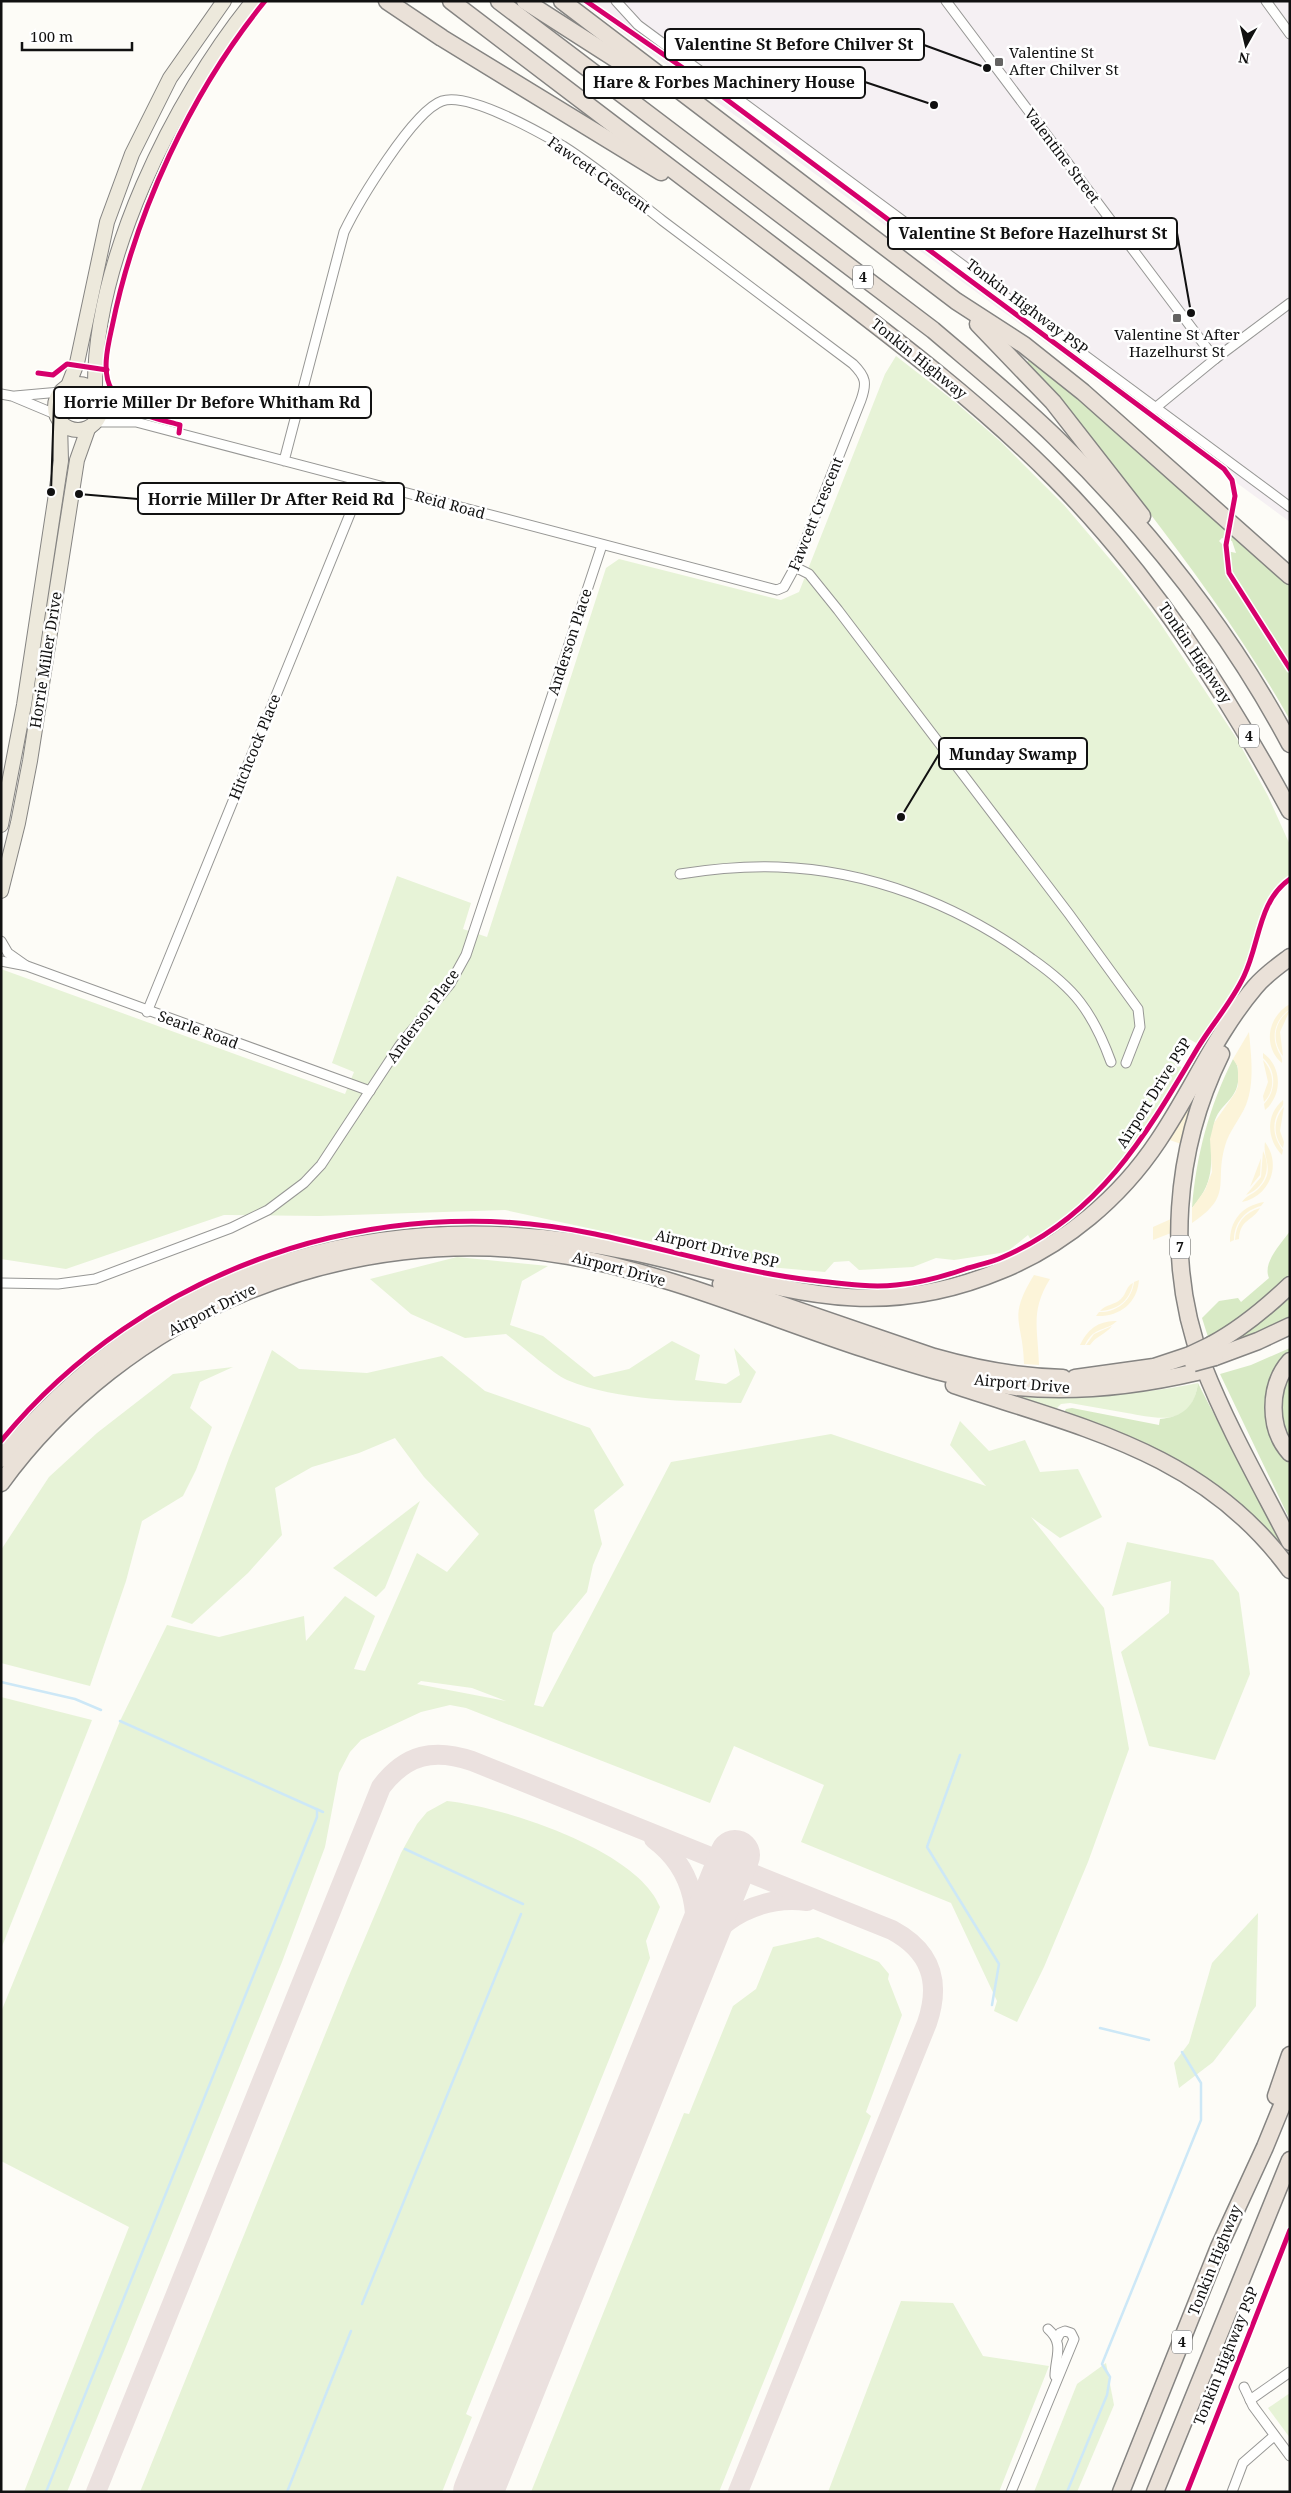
<svg xmlns="http://www.w3.org/2000/svg" width="1291" height="2493" font-family="'Noto Serif',serif">
  <style>
    .industrial { fill: #f5f0f3 }
    .green { fill: #e7f3d7; fill-rule: evenodd }
    .forest { fill: #d8eac5 }
    .sand { fill: #fcf4d9 }
    .lines { fill: none; stroke-linecap: round; stroke-linejoin: round }
    .stream { stroke: #cde8f7; stroke-width: 2.5 }
    .taxiway { stroke: #ebe1df; stroke-width: 20 }
    .runway { stroke: #ebe1df; stroke-width: 50 }
    .minor-casing { stroke: #979795; stroke-width: 11 }
    .primary-casing { stroke: #858482; stroke-width: 16 }
    .motorway-casing { stroke: #858482; stroke-width: 19 }
    .minor { stroke: #fffffe; stroke-width: 9 }
    .primary { stroke: #ede9dc; stroke-width: 14 }
    .motorway { stroke: #eae1d8; stroke-width: 16 }
    .motorway-bridge-casing { stroke: #858482; stroke-width: 19; stroke-linecap: butt }
    .motorway-bridge { stroke: #eae1d8; stroke-width: 16 }
    .cycleway-casing { stroke: #fff; stroke-width: 8 }
    .cycleway { stroke: #d6006c; stroke-width: 5 }
    .poi-dot { fill: #646362; stroke: #fff; stroke-width: 2 }
    .labels { text-anchor: middle; stroke-width: 5; stroke-linejoin: round; paint-order: stroke }
    .shield { fill: #fff; stroke: #585858; stroke-width: 1 }
    .shield-label { font-size: 14px; font-weight: bold; fill: #111 }
    .poi-label { font-size: 15px; fill: #111; stroke: #fff; text-anchor: start }
    .street-label { font-size: 15px; fill: #111; stroke: #fff }
    .leader { fill: none; stroke: #111; stroke-width: 2 }
    .callout-dot { fill: #111; stroke: #fff; stroke-width: 2 }
    .callout { fill: #fff; stroke: #111; stroke-width: 2 }
    .callout-label { font-size: 16px; text-anchor: middle; font-weight: bold; fill: #111 }
  </style>
  <rect width="100%" height="100%" fill="#fdfcf7"/>
  <polygon class="industrial" points="579,1 1290,1 1290,522"/>
  <g class="green">
    <path d="M896,356l58,45 47,41 63,63 62,73 32,42 79,119 31,57 22,49v31c-34,21 -31,67 -47,100 -12,24 -30,45 -45,68l-9,-5 -15,24 9,5c-43,73 -78,127 -152,172l-3,-5 -21,17 -53,8 -18,-2 -23,9 -54,3 -10,-9 -15,1 -9,10 -56,-5 -264,-57 -186,6 -95,-1 -158,54 -65,-10v-290l344,125 9,-22 -22,-9 65,-187 74,27 -8,26 24,8 119,-369 13,-9 162,41 18,-8 86,-218z"/>
    <path d="M457,1257l91,9 -26,15 -12,44 33,11 51,41 35,-8 43,-28 28,14 -5,25 31,4 14,-9 -6,-27 22,24 -15,31c-55,-2 -123,-2 -174,-23 -15,-7 -46,-35 -61,-46l-41,4 -54,-24 -41,-35z"/>
    <path d="M272,1350l27,19 68,4 75,-17 43,35 105,37 34,57 -30,25 8,34 -9,21 -6,27 -34,41 -19,72 9,2 128,-245 160,-28 155,52 -36,-41 10,-24 29,30 36,-11 15,32 38,-3 24,48 -42,21 -29,-21 73,91 25,141 -41,113 -44,105 -27,55 -23,-11 3,-10 -46,-98 -150,-61 23,-57 -90,-39 -24,57 -244,-95 -16,-3 -29,7 -60,28 -11,12 -11,21 -14,74 -43,115 -215,530h-43l105,-265 -128,-66v-149l119,-291 47,-96 52,12 85,-21 2,25 39,-45 30,20 -21,53 11,2 52,-118 30,19 32,-38 -55,-57 -29,-39 -36,15 -47,14 -37,21 7,47 -34,38 -56,51 -21,-7 58,-159zM421,1681l51,7 34,13 -89,-17z"/>
    <polygon points="233,1367 200,1382 190,1408 212,1427 196,1470 183,1496 142,1521 126,1581 90,1686 1,1663 1,1550 49,1477 97,1433 173,1374"/>
    <path d="M1198,1383c-6,44 -38,36 -71,30 -19,-3 -38,-7 -57,-10l-9,1 -5,5 -22,-5 -37,-14c69,4 133,8 201,-7z"/>
    <polygon points="420,1501 385,1588 376,1597 333,1568"/>
    <polygon points="1127,1542 1213,1560 1239,1593 1250,1674 1215,1760 1149,1746 1121,1652 1169,1613 1171,1581 1112,1596"/>
    <polygon points="1,1697 92,1720 1,1949"/>
    <path d="M447,1801c57,6 191,49 213,106l-14,34 4,17 -184,456 6,3 -30,75h-302l208,-514 53,-125 16,-29 10,-12z"/>
    <polygon points="1258,1913 1256,2006 1213,2062 1179,2088 1174,2063 1189,2043 1212,1963"/>
    <polygon points="818,1937 879,1962 889,1974 888,1979 902,2015 866,2112 871,2116 719,2492 531,2492 684,2113 689,2114 733,2006 756,1989 773,1947"/>
    <polygon points="901,2301 953,2303 983,2356 1049,2366 999,2492 828,2492"/>
    <polygon points="1106,2363 1114,2405 1077,2492 1034,2492 1077,2384"/>
    <polygon points="1290,2393 1290,2438 1268,2408"/>
  </g>
  <g class="forest">
    <path d="M1031,358l111,91 148,135v82c-18,-30 -64,-82 -63,-115l9,2 -4,-12 -10,-3 -3,3 5,5 1,17 9,24 56,85v48c-45,-80 -99,-153 -155,-226 -35,-45 -68,-91 -108,-132z"/>
    <path d="M1233,1059c4,4 5,8 5,14 3,27 -20,30 -24,51 -7,36 6,52 -22,84 4,-52 17,-101 41,-149z"/>
    <path d="M1290,1231v43c-23,27 -51,46 -82,63l-6,-19 17,-17 19,-3 3,4 28,-24c-7,-16 13,-35 21,-47z"/>
    <polygon points="1290,1292 1290,1318 1261,1332 1233,1342 1232,1340"/>
    <polygon points="1290,1348 1266,1413 1273,1441 1290,1465 1290,1520 1220,1374 1251,1365"/>
    <polygon points="1290,1372 1290,1446 1279,1418 1285,1377"/>
    <path d="M1198,1383l5,10 77,149 -5,2 -20,-21 -177,-100 -14,-11 2,-3 6,-1 87,17 1,-6c23,-2 35,-13 38,-36z"/>
  </g>
  <g class="sand">
    <path d="M1290,1004v5c-13,9 -19,24 -13,39 2,6 6,9 5,15 -20,-17 -14,-47 8,-59z"/>
    <path d="M1290,1010l-10,22 3,24c-12,-15 -9,-35 7,-46z"/>
    <path d="M1249,1032c2,23 6,51 -3,73 -6,14 -17,26 -21,41 -11,38 9,49 -33,77v-15l13,-18 7,-18 -2,-33 4,-16 21,-30 3,-7v-19l-5,-8z"/>
    <path d="M1263,1053c19,13 20,42 2,57l-1,-6c13,-14 12,-34 -1,-46z"/>
    <path d="M1263,1060c11,11 13,30 1,42l-1,-6 5,-14z"/>
    <polygon points="1198,1090 1181,1144 1164,1138"/>
    <path d="M1283,1100c1,6 -1,6 -4,11 -8,13 -5,28 4,39l-1,5c-15,-15 -17,-40 1,-55z"/>
    <path d="M1284,1107l-4,24 4,11 -1,6c-10,-12 -10,-29 1,-41z"/>
    <path d="M1265,1142c17,23 5,54 -23,60 4,-7 13,-8 18,-15 16,-18 2,-28 5,-45z"/>
    <path d="M1263,1151c9,17 2,37 -17,44l15,-18z"/>
    <polygon points="1261,1158 1260,1175 1250,1187"/>
    <path d="M1264,1202l-3,4c-16,4 -27,17 -27,34l-4,2c0,-22 12,-36 34,-40z"/>
    <path d="M1260,1208c-7,13 -20,11 -21,31l-4,1c1,-17 9,-27 25,-32z"/>
    <polygon points="1171,1219 1171,1233 1153,1240 1153,1227"/>
    <path d="M1034,1275l16,4c-20,32 -12,50 -11,86l-15,-1c-1,-44 -17,-45 10,-89z"/>
    <path d="M1139,1280c-2,24 -20,37 -43,36l3,-4c18,1 33,-12 35,-30z"/>
    <path d="M1133,1283c-3,17 -15,27 -33,28 6,-7 15,-6 21,-12 6,-6 5,-13 12,-16z"/>
    <path d="M1117,1321c-12,11 -23,5 -32,24h-5c7,-16 20,-25 37,-24z"/>
    <path d="M1112,1326c-6,8 -16,10 -22,19h-4l8,-11z"/>
  </g>
  <g class="lines">
    <g class="stream">
      <polyline points="1,1682 75,1699 101,1710"/>
      <polyline points="120,1721 323,1812"/>
      <polyline points="960,1755 927,1847 999,1964 992,2005"/>
      <polyline points="405,1849 523,1904"/>
      <polyline points="1100,2028 1149,2040"/>
      <polyline points="362,2304 521,1914"/>
      <polyline points="46,2492 317,1817 317,1809"/>
      <polyline points="287,2492 351,2331"/>
      <polyline points="1067,2492 1107,2395 1110,2377 1102,2364 1201,2120 1201,2083 1182,2052"/>
    </g>
    <g class="taxiway">
      <path d="M654,1839c43,32 47,79 37,127"/>
      <path d="M695,1958c24,-40 65,-63 112,-57"/>
      <path d="M96,2492l285,-705c25,-33 53,-39 91,-26l420,169c39,21 49,52 35,93l-189,469"/>
    </g>
    <polyline class="runway" points="478,2492 735,1855"/>
    <g class="minor-casing">
      <g id="minor">
        <polyline points="616,1 638,25 1290,507"/>
        <polyline points="946,1 1215,359"/>
        <polyline points="1266,1 1290,34"/>
        <polyline points="1,394 12,396 55,414"/>
        <polyline points="15,396 60,392"/>
        <polyline points="101,402 133,420"/>
        <polyline points="1154,409 1215,359 1290,303"/>
        <path d="M96,422h40l641,168 7,-3 11,-20 66,-167c6,-17 5,-23 -8,-36 -63,-47 -126,-95 -190,-143 -32,-25 -65,-53 -100,-75 -24,-14 -95,-54 -121,-45 -29,10 -84,102 -98,131l-60,229"/>
        <polyline points="795,567 809,574 838,610 1069,914 1138,1009 1140,1027 1126,1063"/>
        <path d="M680,874c32,-5 65,-8 98,-7 91,3 181,38 254,92 17,12 35,26 48,43 14,18 23,38 31,60"/>
        <polyline points="1,941 8,953 25,965"/>
        <polyline points="1,961 27,966 370,1091"/>
        <polyline points="147,1012 363,482"/>
        <polyline points="1,1283 58,1284 95,1279 231,1228 268,1210 304,1183 321,1165 400,1045 450,984 466,955 602,545"/>
        <path d="M1048,2329c17,15 7,28 7,47"/>
        <polyline points="1244,2387 1253,2406 1290,2456"/>
        <polyline points="1250,2400 1290,2372"/>
        <polyline points="1011,2492 1074,2339 1071,2333 1065,2331 1060,2333 1057,2339"/>
        <polyline points="1232,2492 1243,2463 1274,2436"/>
      </g>
    </g>
    <g class="primary-casing">
      <g id="primary">
        <circle cx="78" cy="407" r="23"/>
        <polyline points="68,386 77,363 107,222 132,154 170,78 224,1"/>
        <path d="M95,391c-2,-129 78,-291 158,-390"/>
        <polyline points="1,825 24,705 61,461 60,423"/>
        <polyline points="1,891 18,823 30,761 77,460 88,429"/>
      </g>
    </g>
    <g class="motorway-casing">
      <g id="motorway">
        <polyline points="387,1 442,38 661,172"/>
        <path d="M451,1c109,83 217,165 326,248 95,73 193,144 278,230 96,97 170,212 235,332"/>
        <path d="M499,1l434,329c41,35 83,69 122,107 91,89 175,194 235,307"/>
        <polyline points="525,1 650,81"/>
        <polyline points="562,1 956,301 1024,345 1083,392 1290,576"/>
        <polyline points="978,324 1053,402 1142,516"/>
        <path d="M1221,1054c-47,95 -56,211 -18,311 24,61 57,119 87,177"/>
        <path d="M721,1284l213,73c42,12 85,20 129,21"/>
        <path d="M1211,1345c30,-16 55,-37 79,-60"/>
        <polyline points="1215,1357 1258,1341 1290,1326"/>
        <path d="M1290,1361c-22,25 -22,68 0,92"/>
        <polyline points="1075,1378 1154,1367 1190,1355"/>
        <path d="M954,1385c129,43 251,68 336,185"/>
        <path d="M1,1459c164,-199 390,-259 637,-206 133,29 227,75 364,17 63,-26 118,-72 156,-129 34,-50 58,-108 97,-154 10,-12 23,-21 35,-30"/>
        <path d="M1,1483c60,-83 148,-151 242,-190 102,-42 216,-57 325,-37 102,18 199,61 297,93 50,16 99,32 151,38 61,6 121,-1 181,-15"/>
        <polyline points="1276,2096 1290,2055"/>
        <polyline points="1121,2492 1219,2247 1265,2147 1290,2086"/>
        <polyline points="1155,2492 1290,2160"/>
      </g>
    </g>
    <use href="#minor" class="minor"/>
    <use href="#primary" class="primary"/>
    <use href="#motorway" class="motorway"/>
    <g class="motorway-bridge-casing">
      <g id="motorway-bridge">
        <polyline points="1190,1355 1211,1345"/>
        <polyline points="1193,1363 1215,1357"/>
      </g>
    </g>
    <use href="#motorway-bridge" class="motorway-bridge"/>
    <g class="cycleway-casing">
      <g id="cycleway">
        <polyline points="586,1 699,79 1224,469 1232,480 1235,496 1226,545 1229,573 1290,669"/>
        <polyline points="38,373 53,375 67,364 107,370"/>
        <path d="M179,433l1,-8c-25,-7 -53,-11 -68,-35 -11,-17 -4,-45 0,-63 23,-114 79,-235 153,-326"/>
        <path d="M1,1441c142,-173 376,-253 594,-207 72,15 142,37 215,46 28,3 58,8 86,5 25,-2 46,-8 69,-16 12,-4 25,-6 38,-12 97,-42 143,-122 194,-208 15,-25 35,-47 47,-73 16,-33 14,-75 46,-97"/>
        <polyline points="1187,2492 1290,2230"/>
      </g>
    </g>
    <use href="#cycleway" class="cycleway"/>
  </g>
  <g class="poi-dot">
    <rect x="994" y="57" width="10" height="10" rx="2.5"/>
    <rect x="1172" y="313" width="10" height="10" rx="2.5"/>
  </g>
  <g class="labels">
    <g class="shield">
      <rect x="853" y="265.5" width="20" height="23" rx="4"/>
      <rect x="1239" y="724.5" width="20" height="23" rx="4"/>
      <rect x="1170" y="1235.5" width="20" height="23" rx="4"/>
      <rect x="1172" y="2330.5" width="20" height="23" rx="4"/>
    </g>
    <g class="shield-label">
      <text x="863" y="282">4</text>
      <text x="1249" y="741">4</text>
      <text x="1180" y="1252">7</text>
      <text x="1182" y="2347">4</text>
    </g>
    <g class="poi-label">
      <text x="1009" y="58">Valentine St<tspan x="1009" dy="17">After Chilver St</tspan></text>
      <text x="1177" y="340" text-anchor="middle">Valentine St After<tspan x="1177" dy="17">Hazelhurst St</tspan></text>
    </g>
    <g class="street-label">
      <text transform="translate(1062 156) rotate(53)" y="5">Valentine Street</text>
      <text transform="translate(599 175) rotate(35)" y="5">Fawcett Crescent</text>
      <text transform="translate(1027 307) rotate(37)" y="5">Tonkin Highway PSP</text>
      <text transform="translate(919 359) rotate(39)" y="5">Tonkin Highway</text>
      <text transform="translate(450 505) rotate(15)" y="5">Reid Road</text>
      <text transform="translate(816 514) rotate(-68)" y="5">Fawcett Crescent</text>
      <text transform="translate(570 642) rotate(-72)" y="5">Anderson Place</text>
      <text transform="translate(1195 653) rotate(56)" y="5">Tonkin Highway</text>
      <text transform="translate(46 660) rotate(-81)" y="5">Horrie Miller Drive</text>
      <text transform="translate(255 747) rotate(-68)" y="5">Hitchcock Place</text>
      <text transform="translate(423 1016) rotate(-54)" y="5">Anderson Place</text>
      <text transform="translate(198 1030) rotate(20)" y="5">Searle Road</text>
      <text transform="translate(1154 1093) rotate(-58)" y="5">Airport Drive PSP</text>
      <text transform="translate(717 1249) rotate(13)" y="5">Airport Drive PSP</text>
      <text transform="translate(619 1269) rotate(15)" y="5">Airport Drive</text>
      <text transform="translate(212 1310) rotate(-27)" y="5">Airport Drive</text>
      <text transform="translate(1022 1384) rotate(5)" y="5">Airport Drive</text>
      <text transform="translate(1215 2260) rotate(-68)" y="5">Tonkin Highway</text>
      <text transform="translate(1226 2356) rotate(-68)" y="5">Tonkin Highway PSP</text>
    </g>
  </g>
  <path class="leader" d="M987 68L924 45M934 105L865 82M1191 313L1177 233M51 492L54 402M79 494L138 499M901 817L939 754"/>
  <g class="callout-dot">
    <circle cx="987" cy="68" r="5"/>
    <circle cx="934" cy="105" r="5"/>
    <circle cx="1191" cy="313" r="5"/>
    <circle cx="51" cy="492" r="5"/>
    <circle cx="79" cy="494" r="5"/>
    <circle cx="901" cy="817" r="5"/>
  </g>
  <g class="callout">
    <rect x="665" y="29" width="259" height="31" rx="5"/>
    <rect x="584" y="67" width="281" height="31" rx="5"/>
    <rect x="888" y="218" width="289" height="31" rx="5"/>
    <rect x="54" y="387" width="317" height="31" rx="5"/>
    <rect x="138" y="483" width="266" height="31" rx="5"/>
    <rect x="939" y="738" width="148" height="31" rx="5"/>
  </g>
  <g class="callout-label">
    <text x="794" y="50">Valentine St Before Chilver St</text>
    <text x="724" y="88">Hare &amp; Forbes Machinery House</text>
    <text x="1033" y="239">Valentine St Before Hazelhurst St</text>
    <text x="212" y="408">Horrie Miller Dr Before Whitham Rd</text>
    <text x="271" y="505">Horrie Miller Dr After Reid Rd</text>
    <text x="1013" y="760">Munday Swamp</text>
  </g>
  <rect width="1291" height="2493" fill="none" stroke="#111111" stroke-width="5"/>
  <g transform="translate(1246 45) rotate(188)" stroke="#ffffff" stroke-width="4" paint-order="stroke">
  <path d="M0-4L9 19L0 12L-9 19Z" fill="#111111"/>
  <text y="-8" font-size="14" font-weight="bold" text-anchor="middle" fill="#111111">N</text>
  </g>
  <path d="M22 42v8h110v-8" fill="none" stroke="#111111" stroke-width="2.5"/>
  <text x="30" y="42" font-size="15" fill="#111111" stroke="#ffffff" stroke-width="4" paint-order="stroke">100 m</text>
</svg>
